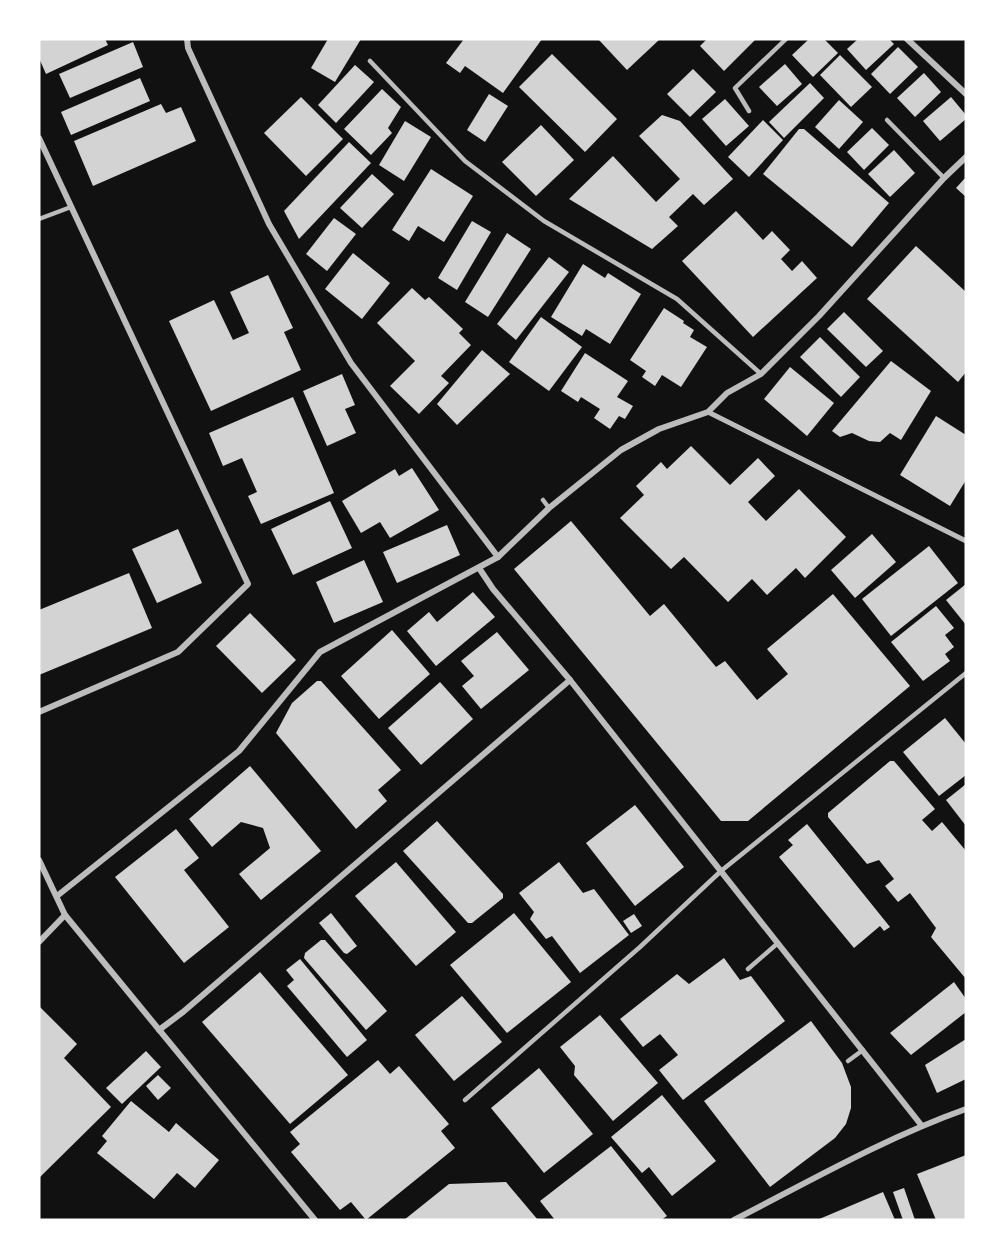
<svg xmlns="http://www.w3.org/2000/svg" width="1005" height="1259" font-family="Arial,sans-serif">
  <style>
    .building { fill: #d3d3d3 }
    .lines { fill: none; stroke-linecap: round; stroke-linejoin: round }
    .service { stroke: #bcbcbc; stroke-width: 4.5 }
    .pedestrian { stroke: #bcbcbc; stroke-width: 5 }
    .minor { stroke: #bcbcbc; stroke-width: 6 }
  </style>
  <rect width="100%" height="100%" fill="#111"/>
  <g class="building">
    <polygon points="39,39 105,39 108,45 46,74 39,58"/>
    <polygon points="328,39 361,39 335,82 311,68"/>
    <polygon points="464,39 542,39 503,93 465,66 460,73 446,63"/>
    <polygon points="598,39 660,39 627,70"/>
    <polygon points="707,39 756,39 724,71 700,46"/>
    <polygon points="809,39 824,39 838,53 813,77 792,55"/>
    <polygon points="858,39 889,39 894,44 866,70 847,49"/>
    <polygon points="133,42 143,67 70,98 59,74"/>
    <polygon points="898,47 918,67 890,94 871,74"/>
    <polygon points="552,54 617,119 585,152 519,87"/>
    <polygon points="840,55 872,87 851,107 820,75"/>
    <polygon points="785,64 802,84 777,106 759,87"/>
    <polygon points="355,65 374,82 336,123 318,105"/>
    <polygon points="693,69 716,92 690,117 667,94"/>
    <polygon points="924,73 941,92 915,117 897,98"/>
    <polygon points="140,78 150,101 71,135 61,112"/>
    <polygon points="810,83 824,98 784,138 769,122"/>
    <polygon points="382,89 401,107 388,128 392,133 371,155 344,129"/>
    <polygon points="489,94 508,106 485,142 467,130"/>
    <polygon points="301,97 343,139 306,176 264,133"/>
    <polygon points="951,97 966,115 966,119 940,141 923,121"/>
    <polygon points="725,99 749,126 726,146 702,119"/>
    <polygon points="839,100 863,122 839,149 815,127"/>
    <polygon points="161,104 166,113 181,107 196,141 93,186 74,141"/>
    <polygon points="662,115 680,121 733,179 704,205 693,194 669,217 678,226 652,249 569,199 613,156 656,202 680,179 639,136"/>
    <polygon points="763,120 783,140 749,177 728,157"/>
    <polygon points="405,121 431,137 404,181 379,165"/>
    <polygon points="541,125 574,160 536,196 502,162"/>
    <polygon points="872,128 889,145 864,170 847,152"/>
    <polygon points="799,129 804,129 889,203 852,247 763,174"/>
    <polygon points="349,142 371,163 299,239 284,211"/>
    <polygon points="894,150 915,173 890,197 868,174"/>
    <polygon points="431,169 473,196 444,242 418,226 409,241 392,230"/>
    <polygon points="372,174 394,194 362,228 340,208"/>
    <polygon points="966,177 966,197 956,188"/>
    <polygon points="736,211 763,240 772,231 790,250 781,259 792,271 802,261 817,278 753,337 682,261"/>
    <polygon points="334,218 356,234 327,271 306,254"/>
    <polygon points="472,221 491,232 457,290 438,278"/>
    <polygon points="507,233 531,249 488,317 465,302"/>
    <polygon points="916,246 966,292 966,372 958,382 867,299"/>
    <polygon points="353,253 390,283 362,319 325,289"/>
    <polygon points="549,257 569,272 516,340 497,324"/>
    <polygon points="583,264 605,278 608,273 641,294 610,344 586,329 582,336 551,317"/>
    <polygon points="268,275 293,328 284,332 301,370 211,411 169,321 214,300 233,340 249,333 230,292"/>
    <polygon points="412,288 425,300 429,297 463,329 459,333 471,345 441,376 449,383 419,414 390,386 415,361 377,323"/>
    <polygon points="664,308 684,321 683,323 694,330 690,337 707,347 681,387 662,375 655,386 642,377 646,371 630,360"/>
    <polygon points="844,312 883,351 866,367 827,329"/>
    <polygon points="541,317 582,347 549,391 509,362"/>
    <polygon points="820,337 860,377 841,397 800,357"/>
    <polygon points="482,350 510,374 457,425 437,404"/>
    <polygon points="585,353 628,381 617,397 633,406 625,419 619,416 610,429 594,418 600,409 581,397 578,402 561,391"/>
    <polygon points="891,361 931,391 901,440 890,433 880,442 869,441 852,433 840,437 832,431"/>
    <polygon points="790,367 834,403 807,436 764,399"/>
    <polygon points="342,374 355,405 345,409 356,433 327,446 303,391"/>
    <polygon points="293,397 334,493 261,524 248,496 257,492 242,458 223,466 209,433"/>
    <polygon points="936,416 966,435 966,480 950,506 900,475"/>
    <polygon points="691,446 730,485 758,458 775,476 748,502 766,521 799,489 846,537 805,578 796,568 767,595 752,579 728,602 684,557 671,569 620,518 644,495 636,486 661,462 667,469"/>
    <polygon points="412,468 439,510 390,538 380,522 361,533 342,501 395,469 399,476"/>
    <polygon points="330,501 352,548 293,575 271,529"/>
    <polygon points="571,521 650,616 664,604 716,667 725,661 757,700 788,674 767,649 833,594 910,686 748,821 721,821 514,569"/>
    <polygon points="447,525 460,555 397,583 383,552"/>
    <polygon points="178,529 202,583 157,603 132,549"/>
    <polygon points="872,534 896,562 855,598 831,570"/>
    <polygon points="929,546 958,583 891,636 862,599"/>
    <polygon points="364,560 383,602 334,623 316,582"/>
    <polygon points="129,573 152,628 39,675 39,610"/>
    <polygon points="966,584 966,625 946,600"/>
    <polygon points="473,592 495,617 436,666 407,631 429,612 437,622"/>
    <polygon points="936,606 954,628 945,635 954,647 945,654 950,661 923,681 891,642"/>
    <polygon points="250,613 296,660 262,693 216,646"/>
    <polygon points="392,630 430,674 379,719 341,676"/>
    <polygon points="497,632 529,670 481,709 462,686 474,676 461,661"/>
    <polygon points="317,681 321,681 401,770 378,790 387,801 356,829 276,733 292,703"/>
    <polygon points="440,682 473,719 421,765 388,728"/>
    <polygon points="945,718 966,744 966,775 939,796 903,752"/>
    <polygon points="890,761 894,761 935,809 922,820 932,831 942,822 966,851 966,979 931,937 936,928 910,893 898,902 885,886 894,879 879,860 867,864 828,817 828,813"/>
    <polygon points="250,766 321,851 261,900 239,874 270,848 263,828 241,822 212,847 189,819"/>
    <polygon points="966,784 966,826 946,800"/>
    <polygon points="635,805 684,867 635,906 586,843"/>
    <polygon points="437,821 503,894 503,898 472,923 468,923 403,851"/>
    <polygon points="807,824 890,927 884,931 880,926 854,948 779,857 793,845 788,840"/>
    <polygon points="176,829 199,858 184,870 229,927 184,963 115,877"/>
    <polygon points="396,862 456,932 416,966 355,896"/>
    <polygon points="559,862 583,893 594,889 629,935 580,973 552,936 546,939 530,919 534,912 519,893"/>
    <polygon points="331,913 357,946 347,954 344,953 319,923"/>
    <polygon points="514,913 571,982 507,1033 450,965"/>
    <polygon points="634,914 642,926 631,933 623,921"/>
    <polygon points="321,940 325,940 387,1011 366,1030 304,958 305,953"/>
    <polygon points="724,958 740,980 751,976 785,1021 683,1100 659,1070 678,1055 660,1034 643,1047 620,1019 677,974 689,984"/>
    <polygon points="300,959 367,1040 347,1057 287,986 294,980 286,970"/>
    <polygon points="260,972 348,1075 290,1124 202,1022"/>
    <polygon points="954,982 966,999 966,1012 911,1055 890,1033"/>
    <polygon points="462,996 502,1042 454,1081 415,1035"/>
    <polygon points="39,1006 77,1044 64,1058 111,1107 39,1178"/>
    <polygon points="600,1015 658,1083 613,1121 574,1075 575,1066 560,1047"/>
    <polygon points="811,1021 842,1063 851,1087 851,1108 846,1124 835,1138 770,1187 704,1101"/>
    <polygon points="966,1039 966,1079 937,1093 925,1065"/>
    <polygon points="146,1051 161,1067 122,1104 106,1088"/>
    <polygon points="378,1060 390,1074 399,1066 449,1124 441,1131 455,1148 366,1220 351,1202 340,1210 291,1152 300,1144 290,1132"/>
    <polygon points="539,1068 593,1134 544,1173 491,1108"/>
    <polygon points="158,1075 171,1088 158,1100 146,1086"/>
    <polygon points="662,1095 716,1161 672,1196 649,1167 642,1173 611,1137"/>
    <polygon points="131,1101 169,1132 176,1123 219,1160 195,1188 177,1173 154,1199 97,1153 107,1141 102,1136"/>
    <polygon points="611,1146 667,1216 661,1220 555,1220 540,1201"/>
    <polygon points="966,1155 966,1220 936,1220 917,1174"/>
    <polygon points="506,1182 538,1220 404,1220 449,1184"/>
    <polygon points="904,1188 915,1220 903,1220 893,1192"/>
    <polygon points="883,1192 895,1220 817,1220"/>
  </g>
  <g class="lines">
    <g class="service">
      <polyline points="370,61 465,161 544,221 677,299 761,374"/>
      <polyline points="749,111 735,88 786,39"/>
      <polyline points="887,120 944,178"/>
      <polyline points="39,219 71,207"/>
      <polyline points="543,500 549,508"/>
      <polyline points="748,969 778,943"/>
      <polyline points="848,1061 863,1050"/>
      <polyline points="465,1100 640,947 721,871 966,673"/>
    </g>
    <polyline class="pedestrian" points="708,412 966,541"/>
    <g class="minor">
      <polyline points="187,39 188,48 269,224 351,363 498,557"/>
      <polyline points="907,39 966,94"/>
      <polyline points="39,138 248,584 178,652 39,712"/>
      <polyline points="479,568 493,589 570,680 922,1126"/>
      <polyline points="39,860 65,915 315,1220"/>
      <polyline points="57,896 239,751 320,652 498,557 549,508 621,450 659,429 708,412 727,393 761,374 819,316 944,178 966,157"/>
      <polyline points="39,942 65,915"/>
      <polyline points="159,1030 183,1012 570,680"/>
      <path d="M734,1220c76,-39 151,-82 232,-111"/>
    </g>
  </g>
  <rect width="1005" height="1259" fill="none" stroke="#ffffff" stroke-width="81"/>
</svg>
